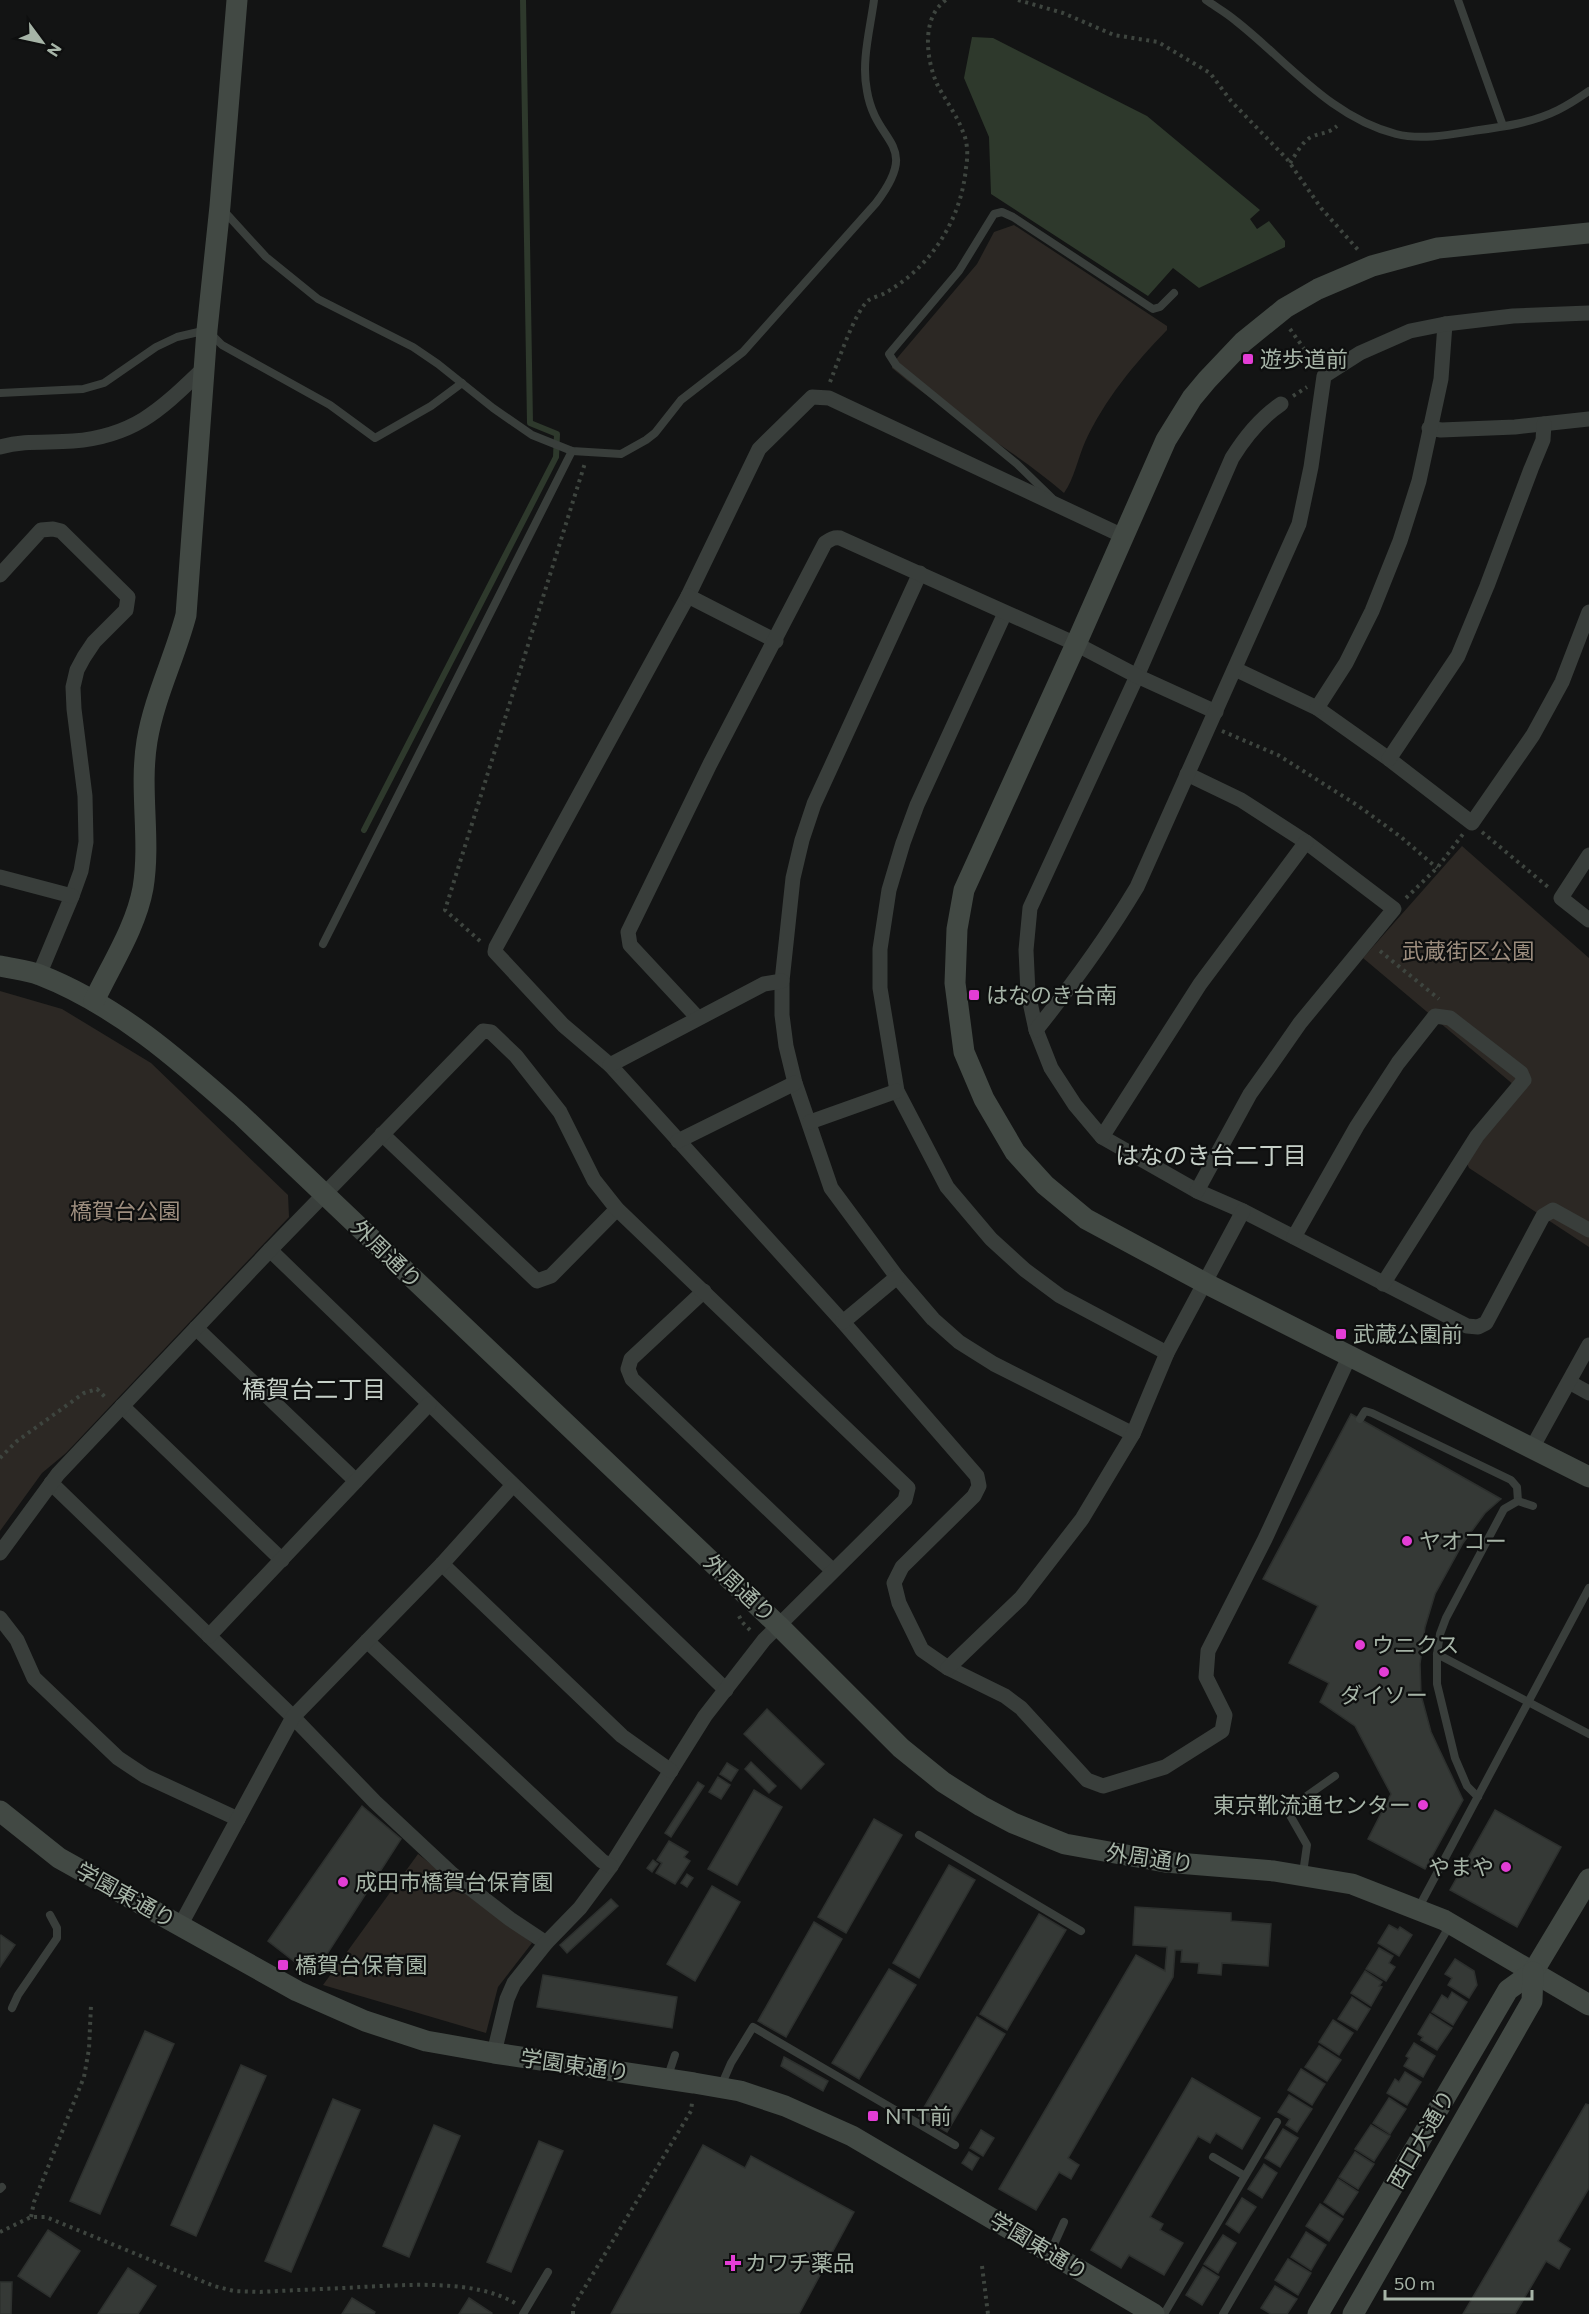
<svg xmlns="http://www.w3.org/2000/svg" width="1589" height="2314" font-family="Commissioner,'Noto Sans JP',sans-serif">
  <style>
    .green { fill: #2c2824 }
    .water { fill: #2e392c }
    .lines { fill: none; stroke-linecap: round; stroke-linejoin: round }
    .stream { stroke: #2e392c; stroke-width: 6 }
    .building { fill: #353936; stroke: #2d302e; stroke-width: 1.5 }
    .path { stroke: #3e453f; stroke-width: 4; stroke-dasharray: 3 4.5; stroke-linecap: butt }
    .lane { stroke: #393e3b; stroke-width: 8 }
    .street { stroke: #393e3b; stroke-width: 15 }
    .secondary { stroke: #424944; stroke-width: 21 }
    .poi-dot { fill: #e33dd5; stroke: #0e0f0f; stroke-width: 2 }
    .labels { text-anchor: middle; stroke-width: 4.5; stroke-linejoin: round; paint-order: stroke }
    .poi-label { font-size: 22px; fill: #a6b4a7; stroke: #0e0f0f; text-anchor: start }
    .park-label { font-size: 22px; fill: #9d8d7e; stroke: #0e0f0f }
    .street-label { font-size: 22px; fill: #a6b4a7; stroke: #0e0f0f }
    .neighbourhood-label { font-size: 24px; fill: #c6d0c8; stroke: #0e0f0f }
  </style>
  <rect width="100%" height="100%" fill="#131414"/>
  <g class="green">
    <path d="M1014,225l153,101v4c-33,34 -62,69 -82,112 -7,16 -11,37 -21,51 -54,-47 -118,-79 -172,-125l1,-5 84,-99 17,-32z"/>
    <polygon points="1462,846 1589,958 1589,1247 1469,1168 1465,1159 1521,1091 1363,958"/>
    <polygon points="0,991 62,1009 151,1063 288,1195 289,1217 66,1453 42,1473 0,1531"/>
    <polygon points="418,1854 532,1943 498,1987 486,2033 323,1985"/>
  </g>
  <polygon class="water" points="972,37 993,38 1147,116 1260,210 1250,219 1257,229 1269,221 1285,241 1285,247 1199,288 1173,268 1148,296 991,194 989,137 964,78"/>
  <g class="lines">
    <polyline class="stream" points="364,830 556,457 557,434 530,423 523,0"/>
  </g>
  <g class="building">
    <polygon points="1351,1414 1501,1499 1485,1513 1463,1543 1435,1594 1425,1627 1420,1664 1421,1695 1431,1732 1463,1800 1425,1869 1368,1839 1391,1794 1355,1726 1320,1702 1329,1683 1289,1663 1318,1606 1263,1579"/>
    <polygon points="767,1709 824,1764 801,1789 744,1734"/>
    <polygon points="751,1762 776,1786 769,1793 745,1769"/>
    <polygon points="727,1763 738,1770 731,1781 720,1774"/>
    <polygon points="718,1777 730,1785 721,1799 709,1792"/>
    <polygon points="698,1782 704,1786 671,1837 665,1833"/>
    <polygon points="754,1790 782,1807 737,1885 708,1869"/>
    <polygon points="362,1806 401,1839 313,1976 268,1941"/>
    <polygon points="1495,1810 1561,1847 1517,1927 1450,1890"/>
    <polygon points="874,1819 902,1835 846,1933 818,1917"/>
    <polygon points="669,1841 688,1852 684,1857 690,1861 675,1884 656,1873 662,1863 657,1860"/>
    <polygon points="653,1860 658,1864 652,1872 647,1868"/>
    <polygon points="949,1865 975,1880 919,1978 893,1963"/>
    <polygon points="687,1874 693,1878 687,1887 681,1883"/>
    <polygon points="712,1886 740,1902 695,1981 667,1964"/>
    <polygon points="611,1899 618,1906 567,1953 560,1945"/>
    <polygon points="1135,1907 1231,1913 1231,1921 1271,1924 1268,1966 1222,1963 1221,1975 1198,1973 1199,1963 1181,1962 1182,1950 1175,1950 1173,1977 1068,2158 1079,2165 1071,2179 1059,2172 1036,2210 999,2189 1136,1955 1165,1971 1167,1947 1133,1945"/>
    <polygon points="1039,1914 1066,1930 1007,2030 980,2014"/>
    <polygon points="814,1922 842,1939 786,2037 758,2021"/>
    <polygon points="1389,1925 1398,1930 1400,1927 1412,1935 1399,1956 1378,1943"/>
    <polygon points="1,1935 15,1945 0,1967 0,1936"/>
    <polygon points="1379,1948 1393,1956 1389,1963 1395,1967 1386,1981 1366,1969"/>
    <polygon points="1455,1959 1474,1971 1477,1985 1469,1998 1448,1985 1452,1978 1445,1974"/>
    <polygon points="889,1969 916,1985 859,2079 832,2063"/>
    <polygon points="1365,1971 1382,1982 1379,1986 1382,1987 1371,2006 1351,1993"/>
    <polygon points="543,1975 677,1997 672,2028 537,2007"/>
    <polygon points="1452,1992 1467,2002 1453,2025 1432,2012 1442,1995 1448,1999"/>
    <polygon points="1352,1997 1370,2009 1357,2030 1338,2019"/>
    <polygon points="1430,2014 1452,2028 1437,2050 1421,2040 1423,2037 1418,2034"/>
    <polygon points="977,2017 1005,2034 947,2132 919,2116"/>
    <polygon points="1333,2020 1353,2033 1339,2055 1319,2042"/>
    <polygon points="145,2031 174,2044 100,2214 70,2201"/>
    <polygon points="1414,2043 1435,2056 1423,2077 1404,2066 1409,2058 1406,2056"/>
    <polygon points="1319,2046 1341,2060 1327,2081 1305,2067"/>
    <polygon points="784,2057 828,2081 823,2091 781,2066"/>
    <polygon points="241,2065 266,2076 196,2236 171,2225"/>
    <polygon points="1301,2069 1325,2084 1312,2105 1288,2090"/>
    <polygon points="1405,2072 1421,2082 1407,2105 1387,2093 1395,2079 1399,2082"/>
    <polygon points="1192,2078 1260,2118 1242,2149 1216,2133 1210,2143 1198,2136 1150,2217 1163,2224 1160,2230 1183,2243 1164,2275 1129,2255 1121,2268 1091,2250"/>
    <polygon points="1289,2095 1312,2109 1297,2132 1286,2125 1290,2119 1278,2112"/>
    <polygon points="1389,2098 1406,2109 1390,2134 1373,2123"/>
    <polygon points="333,2099 360,2110 291,2272 265,2261"/>
    <polygon points="1586,2104 1589,2105 1589,2188 1558,2241 1570,2249 1559,2269 1546,2261 1515,2314 1463,2314"/>
    <polygon points="434,2125 460,2136 409,2257 383,2246"/>
    <polygon points="1371,2125 1390,2136 1374,2161 1355,2149"/>
    <polygon points="1283,2129 1298,2138 1280,2167 1265,2158"/>
    <polygon points="981,2130 994,2138 983,2156 970,2148"/>
    <polygon points="539,2141 563,2151 511,2272 487,2262"/>
    <polygon points="703,2145 745,2168 751,2156 854,2212 799,2314 611,2314"/>
    <polygon points="969,2152 979,2158 972,2170 962,2163"/>
    <polygon points="1355,2152 1374,2164 1358,2189 1339,2177"/>
    <polygon points="1264,2164 1277,2173 1262,2198 1248,2189"/>
    <polygon points="1338,2179 1358,2192 1343,2215 1324,2202"/>
    <polygon points="1242,2198 1256,2207 1239,2233 1226,2224"/>
    <polygon points="1320,2204 1343,2219 1329,2241 1306,2226"/>
    <polygon points="48,2230 80,2251 50,2297 18,2276"/>
    <polygon points="1306,2232 1326,2245 1311,2270 1291,2257"/>
    <polygon points="1223,2235 1236,2243 1218,2273 1204,2264"/>
    <polygon points="1288,2259 1311,2273 1298,2295 1275,2280"/>
    <polygon points="1203,2267 1219,2277 1202,2305 1186,2295"/>
    <polygon points="128,2268 156,2286 138,2314 98,2314"/>
    <polygon points="0,2282 12,2282 11,2314 0,2314"/>
    <polygon points="1275,2286 1297,2299 1287,2314 1271,2314 1261,2308"/>
    <polygon points="352,2298 375,2312 374,2314 342,2314"/>
    <polygon points="469,2298 492,2313 491,2314 459,2314"/>
  </g>
  <g class="lines">
    <g class="path">
      <polyline points="1018,0 1063,13 1114,35 1158,42 1210,73 1231,101 1287,159 1321,208 1359,251"/>
      <path d="M1290,163c6,-9 12,-21 21,-26 11,-5 15,-2 26,-11"/>
      <polyline points="1290,329 1315,364"/>
      <path d="M830,382c7,-17 25,-72 39,-82 4,-3 11,-4 16,-7 46,-26 76,-73 81,-125 2,-12 2,-25 -3,-36 -6,-17 -18,-32 -26,-48 -11,-25 -16,-67 9,-84"/>
      <polyline points="1293,396 1307,387"/>
      <polyline points="1222,731 1278,755 1357,805 1401,837 1437,868"/>
      <polyline points="1482,832 1548,887"/>
      <polyline points="1406,898 1437,868 1463,834"/>
      <polyline points="480,941 445,910 585,463"/>
      <polyline points="1380,951 1439,999"/>
      <polyline points="0,1458 17,1441 84,1393 97,1389 107,1399"/>
      <polyline points="739,1616 742,1622 751,1631"/>
      <polyline points="31,2217 34,2202 84,2077 89,2049 91,2005"/>
      <path d="M0,2232l31,-15h15l168,69 20,5 26,1c34,-2 68,-3 101,-5 46,-2 113,-8 154,16"/>
      <polyline points="982,2266 988,2314"/>
      <polyline points="573,2314 573,2307 691,2111 692,2103"/>
    </g>
    <g class="lane">
      <path d="M1206,0c10,7 21,13 30,21 51,40 94,96 160,113 24,6 52,1 77,-3 29,-4 59,-8 85,-21 10,-5 21,-12 31,-19"/>
      <polyline points="1458,0 1503,126"/>
      <path d="M223,210l43,47 52,42 95,48 25,17 55,44 39,27 40,16 49,3 25,-14 9,-7 26,-33 62,-48 133,-149c46,-61 0,-57 -9,-112 -6,-29 3,-61 7,-91"/>
      <polyline points="0,393 83,389 104,383 156,347 177,337 207,330 222,345 330,405 375,438 431,406 462,383"/>
      <polyline points="1052,498 1017,464 896,365 889,354 959,271 994,214 1002,212 1013,217 1153,309 1160,307 1174,293"/>
      <polyline points="323,944 572,451"/>
      <polyline points="1360,1419 1365,1411 1372,1413 1511,1480 1517,1487 1518,1501"/>
      <polyline points="1437,1654 1589,1734"/>
      <polyline points="1478,1797 1467,1786 1455,1758 1437,1684 1437,1654 1440,1634 1446,1618 1504,1509 1518,1501 1533,1506"/>
      <polyline points="919,1835 1081,1931"/>
      <polyline points="1303,1873 1307,1845 1287,1810 1335,1776"/>
      <polyline points="1419,1907 1589,1588"/>
      <polyline points="12,2008 18,1995 57,1938 57,1928 50,1915"/>
      <polyline points="668,2076 675,2055"/>
      <polyline points="721,2086 731,2063 753,2027 955,2145"/>
      <polyline points="1213,2157 1245,2176"/>
      <polyline points="0,2189 2,2187"/>
      <polyline points="1051,2251 1064,2222"/>
      <polyline points="523,2314 548,2272"/>
      <polyline points="1164,2314 1277,2122"/>
      <polyline points="1223,2314 1450,1925"/>
    </g>
    <g class="street">
      <path d="M1281,404c-21,14 -36,33 -49,54l-95,218 -107,232 -4,42 2,43 8,37 15,38 24,37 27,32 95,54 46,20 224,115 11,1 8,-4 57,-107 10,-6 36,20"/>
      <polyline points="1429,428 1441,430 1515,427 1589,419"/>
      <path d="M0,447c25,-7 48,-4 73,-6 62,-5 88,-32 130,-72"/>
      <polyline points="1123,536 829,398 812,397 759,449 688,596 496,947 495,952 563,1025 610,1065 843,1322 977,1476 979,1486 974,1496 902,1567 894,1583 899,1603 922,1650 948,1668 1005,1696 1021,1708 1087,1780 1103,1786 1165,1767 1222,1731 1225,1715 1206,1677 1208,1651 1265,1539 1349,1357"/>
      <polyline points="920,573 814,804 802,840 793,878 782,981 782,1015 786,1046 795,1083 831,1188 897,1277 933,1319 959,1342 994,1364 1133,1434"/>
      <polyline points="0,575 41,530 53,529 61,531 128,597 126,610 94,642 84,657 77,670 73,687 74,709 85,796 86,842 81,871 72,896 39,975"/>
      <polyline points="688,596 776,641"/>
      <polyline points="1005,613 917,805 903,843 889,890 880,949 880,988 897,1091 947,1187 991,1239 1025,1270 1060,1296 1167,1353"/>
      <polyline points="1235,669 1317,708 1389,759 1472,823 1533,735 1562,682 1589,612"/>
      <polyline points="1317,708 1346,663 1372,611 1400,541 1419,481 1441,379 1445,324"/>
      <polyline points="1389,759 1458,656 1487,586 1531,469 1543,440 1544,424"/>
      <polyline points="1187,774 1241,800 1306,842 1394,909 1300,1023 1270,1066 1250,1094 1197,1191"/>
      <polyline points="1589,855 1561,898 1589,920"/>
      <polyline points="0,877 72,896"/>
      <path d="M698,1018l-68,-73 -2,-13 82,-168 115,-221c6,-4 9,-6 15,-5l236,106 61,32 79,36"/>
      <path d="M1036,1030c37,-46 71,-93 101,-143l162,-363 12,-57 13,-91 36,-23 50,-22 35,-7 68,-8 76,-3"/>
      <polyline points="610,1065 764,984 782,981"/>
      <polyline points="810,1122 897,1091"/>
      <polyline points="382,1134 537,1281 551,1276 617,1209"/>
      <polyline points="1102,1137 1200,984 1306,842"/>
      <polyline points="678,1141 795,1083"/>
      <polyline points="1294,1237 1357,1126 1398,1063 1435,1016 1450,1018 1521,1073 1524,1080 1477,1136 1383,1284"/>
      <polyline points="270,1250 726,1690"/>
      <polyline points="704,1291 631,1359 628,1369 632,1379 832,1570"/>
      <polyline points="843,1322 897,1277"/>
      <polyline points="196,1328 356,1481"/>
      <polyline points="1569,1382 1589,1393"/>
      <polyline points="122,1406 282,1560"/>
      <polyline points="1532,1448 1589,1345"/>
      <polyline points="51,1483 293,1717 375,1802 452,1874 510,1919 546,1943"/>
      <polyline points="0,1553 58,1474 270,1250 483,1031 491,1032 516,1056 560,1112 594,1180 617,1209 908,1488 905,1500 764,1640 705,1716 611,1866 580,1908 546,1943 514,1983 507,1999 494,2053"/>
      <polyline points="442,1564 622,1736 671,1771"/>
      <polyline points="0,1618 17,1640 34,1678 118,1758 145,1776 238,1819"/>
      <polyline points="209,1636 429,1404"/>
      <polyline points="367,1641 602,1861 611,1866"/>
      <polyline points="948,1668 1021,1598 1082,1519 1133,1434 1167,1353 1243,1211"/>
      <polyline points="180,1926 293,1717 442,1564 513,1485"/>
    </g>
    <g class="secondary">
      <polyline points="1589,233 1438,248 1372,266 1318,289 1285,308 1243,342 1207,380 1192,398 1166,440 1076,644 964,890 957,929 955,983 964,1052 984,1099 1015,1152 1045,1185 1086,1219 1205,1283 1589,1477"/>
      <path d="M0,966c13,3 28,4 40,9 77,30 139,85 200,139l538,511 123,123 42,34 38,24 32,17 52,21 100,18 109,9 78,13 92,36 145,85"/>
      <path d="M94,1001c17,-36 42,-74 49,-113 8,-49 -4,-98 4,-147 7,-43 28,-84 39,-126l21,-285 13,-124 17,-206"/>
      <polyline points="0,1811 59,1858 297,1991 365,2021 426,2041 494,2053 694,2083 740,2091 785,2106 852,2136 1154,2314"/>
      <polyline points="1318,2314 1508,1990 1533,1972 1589,1879"/>
      <polyline points="1353,2314 1532,2001 1533,1972"/>
    </g>
  </g>
  <g class="poi-dot">
    <rect x="1242" y="353" width="12" height="12" rx="3"/>
    <rect x="968" y="989" width="12" height="12" rx="3"/>
    <rect x="1335" y="1328" width="12" height="12" rx="3"/>
    <circle cx="1407" cy="1541" r="6"/>
    <circle cx="1360" cy="1645" r="6"/>
    <circle cx="1384" cy="1672" r="6"/>
    <circle cx="1423" cy="1805" r="6"/>
    <circle cx="1506" cy="1867" r="6"/>
    <circle cx="343" cy="1882" r="6"/>
    <rect x="277" y="1959" width="12" height="12" rx="3"/>
    <rect x="867" y="2110" width="12" height="12" rx="3"/>
    <path d="M730 2254h6v6h6v6h-6v6h-6v-6h-6v-6h6z"/>
  </g>
  <g class="labels">
    <g class="poi-label">
      <text x="1260" y="367">遊歩道前</text>
      <text x="986" y="1003">はなのき台南</text>
      <text x="1353" y="1342">武蔵公園前</text>
      <text x="1419" y="1549">ヤオコー</text>
      <text x="1372" y="1653">ウニクス</text>
      <text x="1384" y="1703" text-anchor="middle">ダイソー</text>
      <text x="1411" y="1813" text-anchor="end">東京靴流通センター</text>
      <text x="1494" y="1875" text-anchor="end">やまや</text>
      <text x="355" y="1890">成田市橋賀台保育園</text>
      <text x="295" y="1973">橋賀台保育園</text>
      <text x="885" y="2124">NTT前</text>
      <text x="745" y="2271">カワチ薬品</text>
    </g>
    <g class="park-label">
      <text x="1468" y="959">武蔵街区公園</text>
      <text x="125" y="1219">橋賀台公園</text>
    </g>
    <g class="street-label">
      <text transform="translate(387 1254) rotate(44)" y="8">外周通り</text>
      <text transform="translate(740 1588) rotate(43)" y="8">外周通り</text>
      <text transform="translate(1150 1858) rotate(8)" y="8">外周通り</text>
      <text transform="translate(126 1895) rotate(29)" y="8">学園東通り</text>
      <text transform="translate(575 2065) rotate(8)" y="8">学園東通り</text>
      <text transform="translate(1421 2139) rotate(-60)" y="8">西口大通り</text>
      <text transform="translate(1039 2246) rotate(31)" y="8">学園東通り</text>
    </g>
    <g class="neighbourhood-label">
      <text x="1211" y="1164">はなのき台二丁目</text>
      <text x="314" y="1398">橋賀台二丁目</text>
    </g>
  </g>
  <g transform="translate(42 42) rotate(123)" stroke="#0e0f0f" stroke-width="4.5" paint-order="stroke">
  <path d="M0-4.5L10 22L0 15L-10 22Z" fill="#a6b4a7"/>
  <text y="-9" font-size="16" font-weight="bold" text-anchor="middle" fill="#a6b4a7">N</text>
  </g>
  <path d="M1385 2290v9h147v-9" fill="none" stroke="#a6b4a7" stroke-width="3"/>
  <text x="1394" y="2290" font-size="18" fill="#a6b4a7" stroke="#0e0f0f" stroke-width="4.5" paint-order="stroke">50 m</text>
</svg>
